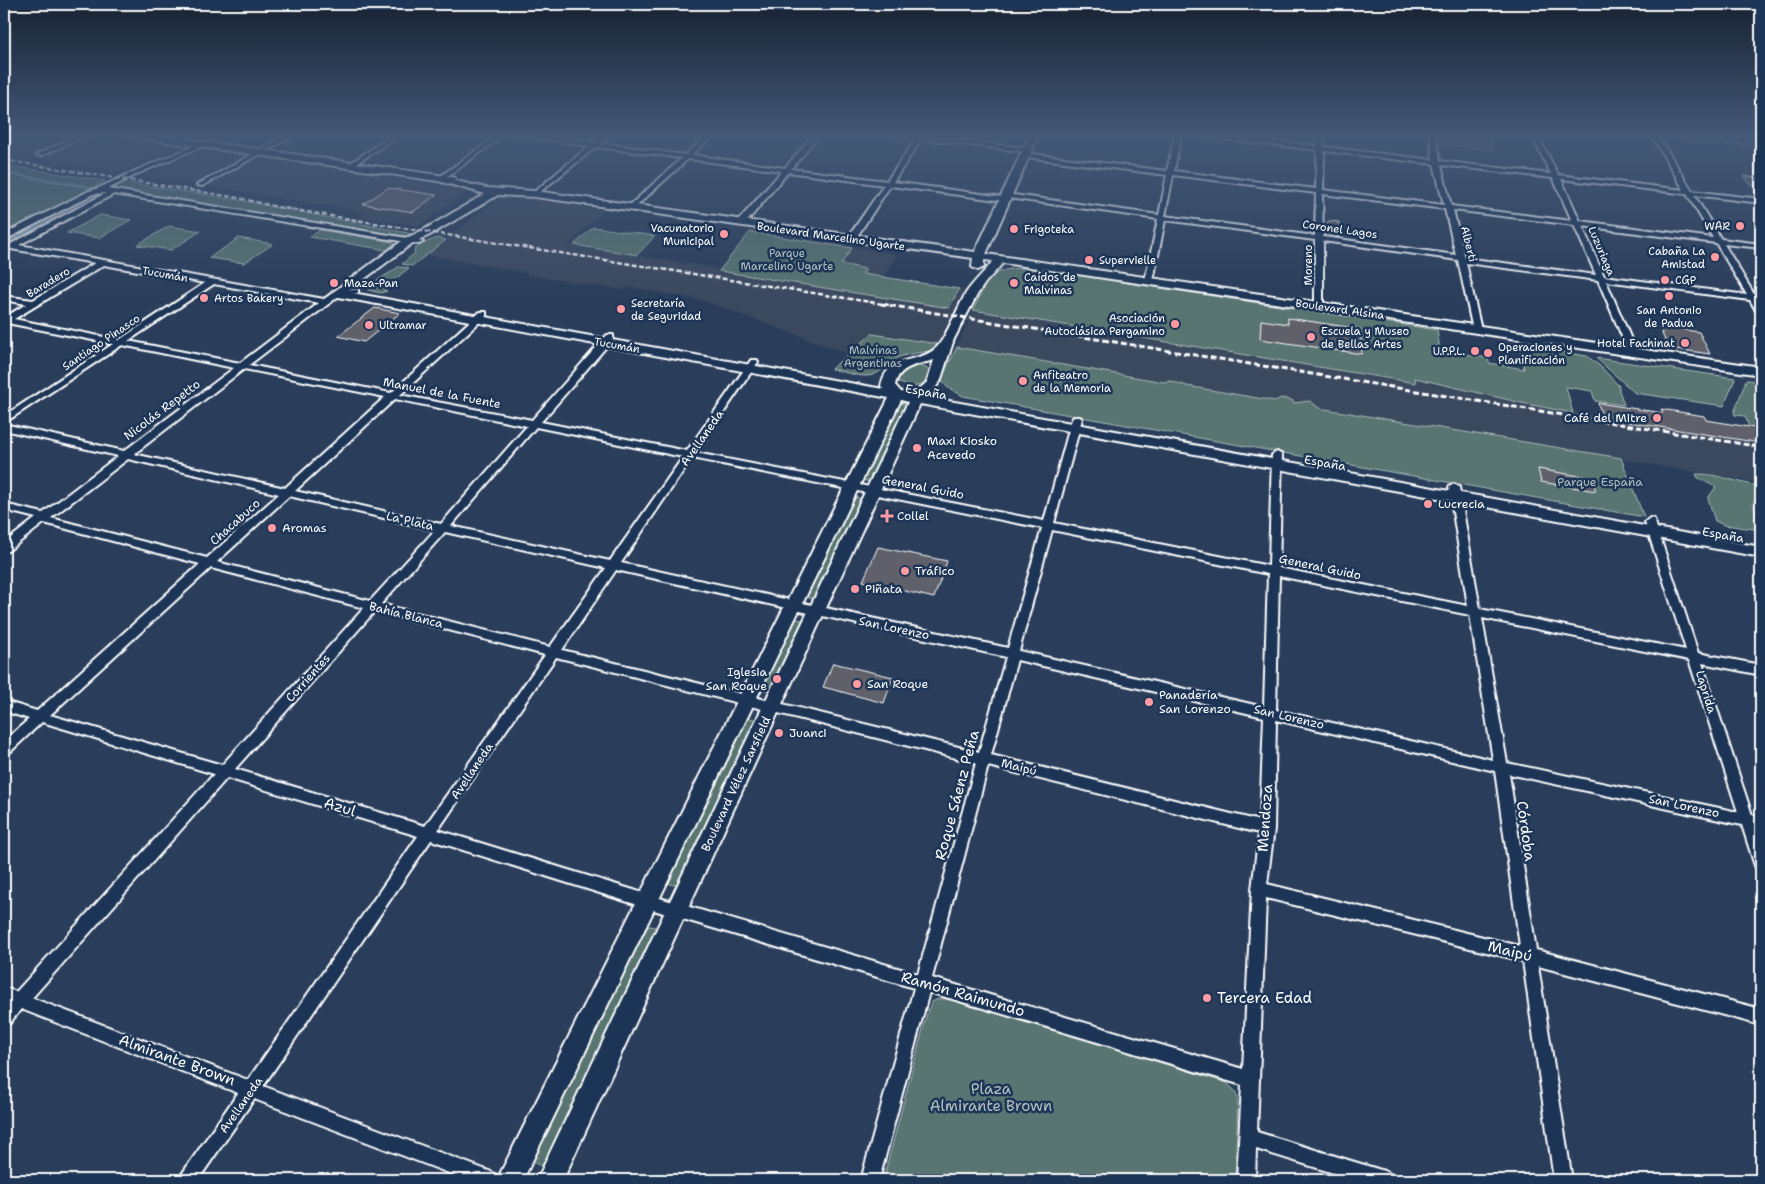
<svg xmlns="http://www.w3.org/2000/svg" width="1765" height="1184" font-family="'Shantell Sans',sans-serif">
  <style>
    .built { fill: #3a485f }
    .green { fill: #587471; stroke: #acbab8 }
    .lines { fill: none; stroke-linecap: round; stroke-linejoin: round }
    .stream { stroke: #8da4b8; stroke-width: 2.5 }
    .building { fill: #5e6169; stroke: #fff }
    .street-casing { stroke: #fff; stroke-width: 4 }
    .secondary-casing { stroke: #fff; stroke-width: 4 }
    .primary-casing { stroke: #fff; stroke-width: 3 }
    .street { fill: #1d3557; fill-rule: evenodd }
    .secondary { fill: #1d3557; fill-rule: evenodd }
    .primary { fill: #1d3557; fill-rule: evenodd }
    .rail-far1 { stroke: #fff; stroke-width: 2.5; stroke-dasharray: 5 2.5; stroke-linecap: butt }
    .rail { stroke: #fff; stroke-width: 3; stroke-dasharray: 6 3; stroke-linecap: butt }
    .poi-dot { fill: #ff9aa2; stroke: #1d3557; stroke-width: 2 }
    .labels { text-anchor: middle; stroke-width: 5; stroke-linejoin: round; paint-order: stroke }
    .far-poi-label { font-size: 11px; fill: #fff; stroke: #1d3557; text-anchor: start }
    .far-street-label { font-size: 11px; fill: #fff; stroke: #1d3557 }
    .far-park-label { font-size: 11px; fill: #b4c0bf; stroke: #1d3557 }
    .street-label { font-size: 12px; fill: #fff; stroke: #1d3557 }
    .poi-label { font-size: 12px; fill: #fff; stroke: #1d3557; text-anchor: start }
    .park-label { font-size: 12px; fill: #b4c0bf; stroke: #1d3557 }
    .near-street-label { font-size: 15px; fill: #fff; stroke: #1d3557 }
    .near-poi-label { font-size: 15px; fill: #fff; stroke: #1d3557; text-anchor: start }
    .near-park-label { font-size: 15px; fill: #b4c0bf; stroke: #1d3557 }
  </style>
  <rect width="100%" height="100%" fill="#2a3e5b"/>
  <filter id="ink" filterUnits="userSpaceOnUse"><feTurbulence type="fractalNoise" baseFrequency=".02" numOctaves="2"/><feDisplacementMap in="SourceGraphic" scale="10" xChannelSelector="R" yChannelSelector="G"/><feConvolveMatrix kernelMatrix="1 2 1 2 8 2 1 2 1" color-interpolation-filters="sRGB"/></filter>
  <g filter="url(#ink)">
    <g class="built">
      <polygon points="4,134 161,134 200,139 118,171 4,153"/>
      <polygon points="206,148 470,189 419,226 361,217 366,212 145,176"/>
      <polygon points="506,195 604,210 567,245 720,269 750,232 897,254 883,277 965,290 938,344 872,334 850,354 701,300 630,287 625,290 526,275 528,273 426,255 502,196"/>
      <polygon points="973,310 1416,383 1415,378 1522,403 1761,443 1761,483 957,347"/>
    </g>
    <g class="green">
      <polygon points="1440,134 1491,137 1493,150 1442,145"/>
      <polygon points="4,165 106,181 4,233"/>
      <polygon points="122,182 238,200 413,234 404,236 112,190"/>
      <polygon points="104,191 107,194 12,244 4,243 4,239 92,193"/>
      <polygon points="100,215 131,220 99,238 67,233"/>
      <polygon points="169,226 201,231 171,250 137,245"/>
      <polygon points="593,227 655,236 637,255 574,245"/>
      <polygon points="320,230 393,242 394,244 386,250 310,237"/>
      <polygon points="750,232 852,248 841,264 866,269 863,274 959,289 949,308 719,271"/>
      <polygon points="239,238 273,244 244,263 209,258"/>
      <polygon points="437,238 446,240 412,266 402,264 415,253 414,250 422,244"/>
      <path d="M398,267l11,1 -24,19v4h2l-6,2 -13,-3v-3c9,-8 20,-12 30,-20z"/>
      <path d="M1028,268l409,62 3,20 48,8 1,5 35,6 -4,-23 67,10 14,11 18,19v4l5,15 -29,-4 -3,-10 -26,-4 7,26 -51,-10 -107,-25 1,5 -443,-73 14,-29h-1c11,-12 27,-13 42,-13z"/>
      <path d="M872,334l66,10 -5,6c-11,3 -23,3 -34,7 -13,6 -18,19 -33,19 -11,0 -24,-5 -35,-7z"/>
      <polygon points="957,347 1164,382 1170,381 1187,386 1275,401 1281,398 1292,400 1294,403 1310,401 1319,408 1621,458 1644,517 963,396 947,387 941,379"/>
      <polygon points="1596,358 1735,378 1735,379 1724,406 1635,393"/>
      <path d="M915,365l11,3 5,5 -3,9c-11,6 -21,6 -31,-1v-5l12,-10z"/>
      <polygon points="1746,380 1761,381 1761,429 1749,427 1745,416 1735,415 1734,413"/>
      <polygon points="899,403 907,405 870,481 865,481 862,478"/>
      <path d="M1696,474c21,-1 44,10 65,12v15l-7,-1 -1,4 4,12 4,3v11l-37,-5 -9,-4 -7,-23 8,-11 -18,-9z"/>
      <polygon points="857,497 863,500 816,598 808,598 805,595 853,498"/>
      <polygon points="795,619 802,620 804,623 772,690 764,690 762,687"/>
      <polygon points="750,718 754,719 757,723 680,883 674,885 670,884 667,879 744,721"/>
      <polygon points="650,926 655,927 657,932 547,1163 540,1166 532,1160 644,928"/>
      <path d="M938,999c18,-2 36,14 53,9l49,15 2,4 19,5 1,-2 26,6 2,5 51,12 15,8 71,22 8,8 3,8 -3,81h-352l45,-170 4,-8z"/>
    </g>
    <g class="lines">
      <g class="stream">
        <polyline points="4,173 84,186 95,190"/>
        <polyline points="6,243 100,194"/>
      </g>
    </g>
    <g class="building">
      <polygon points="1744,176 1757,178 1761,184 1761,197"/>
      <polygon points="388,188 436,195 413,212 363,204"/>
      <polygon points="1328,221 1339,222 1339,237 1327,234"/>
      <polygon points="375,308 400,313 364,342 338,336"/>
      <polygon points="1288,318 1360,329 1362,354 1260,339 1261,320 1288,324"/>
      <polygon points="1659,326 1699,332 1710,354 1668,348"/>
      <polygon points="1598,403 1663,413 1661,409 1704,416 1706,420 1761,429 1761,443 1603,418"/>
      <polygon points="1538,469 1591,478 1596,491 1541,482"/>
      <polygon points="878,547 947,561 934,598 863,581"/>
      <polygon points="833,663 893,677 884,703 823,687"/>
    </g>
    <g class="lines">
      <g class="street-casing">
        <g id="street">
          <polygon points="80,134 88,134 41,156 36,155"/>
          <polygon points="184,134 192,134 178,141 173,140"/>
          <polygon points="289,134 296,134 202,186 197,185"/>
          <polygon points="394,134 401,134 351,167 346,166"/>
          <polygon points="499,134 506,134 442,180 438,180 438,178"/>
          <path d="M513,134h16l64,8 10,-8h7l-10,9 85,12 23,-21h6l-22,21 93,13 29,-34h6l-29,35 96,12 29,-42 -24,-3 -3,-2h36l-1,2 103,12 3,2 -3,2 -105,-13 -29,43 110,15 3,-3 153,21 8,-40 -142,-18 -3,-2 3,-2 142,18 8,-37h6l-7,37 142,18 1,-39 -121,-14 -3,-2h17l107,12 1,-12h6v13l109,13 -3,-26h6l4,27 111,13 -20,-40h6l21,41 126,15 -33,-56h6l35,57 69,8v4l-67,-8 27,44 40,5v4l-37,-4 31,52 6,1v4h-3l3,5v8h-3l-8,-14 -144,-19 31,72 -4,3 -4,-3 -31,-73 -132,-17 15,67 -4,3 -4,-3 -15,-70 -135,-19v65l-4,2 -4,-2v-66l-150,-20 -12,61 -4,2 -4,-2 13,-62 -150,-21 -3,3 -115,-15 -36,55h-3l-4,-2 37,-54 -96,-13 -44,53h-3l-4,-2 1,-2 44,-50 -94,-12 -56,51h-3v-4l53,-48 -86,-11 -61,49 -2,-1v-2l56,-47zM1324,151l110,13 10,41 -121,-15zM1441,165l112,13 19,43 -121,-15zM1173,175l143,18 -1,43 -150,-20zM1561,179l126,15 26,44 -133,-17zM1322,194l123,15 11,46 -133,-18zM1453,210l121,15 22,50 -131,-17zM1582,226l134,17 31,52 -143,-19z"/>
          <path d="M203,142l2,1v2l-66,28 -31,16 311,51 4,2 -4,2 -305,-50 -95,51 305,54 10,-7 24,-3v4l-19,3 -90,69 142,28 89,-81h6v4l-86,79 132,25 75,-85h6v4l-72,83 146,29 64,-91h6l1,2 -62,91 348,68 28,-102 2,-2h6l2,2 -28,104 215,43 3,-111 5,-3 5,3 -3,113 189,38 -19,-119 5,-3 5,3 21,122 206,41 -41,-128 5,-4 4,1 44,134 63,12v10l-59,-12 50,152 9,2v12l-4,-1 4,14v27l-5,-1 -2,-5 -12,-38 -233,-51 27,176 225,59v16l-223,-59 34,214h-18l-31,-219 -257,-63 -9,234 127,39 6,3 3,6h-37l-100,-31 -1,31h-18l5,-95 -313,-93 -50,188h-18l53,-192 -238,-71 -245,-77 -168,246 226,85 6,3 3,6h-31l-213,-81 -56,81h-19l3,-6 56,-81 -217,-84 -11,14 -6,2v-20l2,-2h-2v-16l12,5 198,-218 -172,-52 -33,31 -5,1v-13l25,-22 -25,-8v-10l33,10 163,-147 -156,-41 -36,28 -4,1v-9l32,-25 -32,-8v-6l39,9 75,-57 -114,-26v-6l120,27 110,-83 -112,-23 -118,78v-7l109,-72 -106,-21h-3v-5l22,-14 -22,-4v-4l29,4 62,-37 -84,-14 -7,-2v-4l7,1 95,-51 -13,1 -86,45h-3v-5l85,-43 10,-3 36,-17zM104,265l101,18 -86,57 -105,-21zM214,284l105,19 -79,60 -112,-22zM244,369l141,28 -100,91 -151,-34zM395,399l132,27 -86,98 -146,-33zM536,427l147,30 -73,104 -159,-35zM692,458l350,70 -34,120 -387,-85zM128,459l151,35 -72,64 -156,-40zM289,496l146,34 -65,71 -153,-39zM1052,530l216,44 -4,133 -245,-56zM445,532l161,36 -56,79 -169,-43zM211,568l153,40 -142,157 -172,-50zM616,570l390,87 -27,95 -417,-102zM1279,576l191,39 23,145 -217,-50zM375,611l170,44 -120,171 -190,-57zM1482,618l207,42 49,152 -231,-49zM556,657l420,106 -58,211 -242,-71 -238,-73zM1017,660l247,57 -4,104 -269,-66zM1276,720l219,51 25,175 -253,-62 7,-55zM988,766l271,67 -7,56 -9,180 -311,-91zM227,778l191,58 -170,244 -216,-82z"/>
        </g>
      </g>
      <g class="secondary-casing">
        <path id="secondary" d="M128,134h23l301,43 3,1 1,3 30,7 49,3 440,61 55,-118h9l-53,120 775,113v8l-758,-112 -18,20 -8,12 -23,44 -14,43 -13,15 834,150v10l-841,-153 -357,776h-26l371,-778 -7,-2 -378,780h-26l392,-782 -556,-102 -2,-2 2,-2 73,-54 14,-6 65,-38 -47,-13 -305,-44zM498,195l37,2 438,61 -1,9 6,3 6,-3v-7l9,1c-9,12 -19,20 -27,32 -7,12 -22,48 -29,54 -19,19 -48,4 -56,39l2,3 -536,-97 67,-50 14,-6zM934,360l-7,22 -13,12 -13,-2 -6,-7c4,-19 22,-20 39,-25z"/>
      </g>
      <g class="primary-casing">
        <polygon id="primary" points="1671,134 1702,134 1761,140 1761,146 1676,137"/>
      </g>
      <use href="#street" class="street"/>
      <use href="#secondary" class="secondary"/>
      <use href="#primary" class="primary"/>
      <polyline class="rail-far1" points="4,160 239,198 277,207 428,232 889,305"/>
      <polyline class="rail" points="881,304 1761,447"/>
    </g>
  </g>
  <linearGradient id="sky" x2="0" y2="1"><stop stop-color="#172232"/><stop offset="0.45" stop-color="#445877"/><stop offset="1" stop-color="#445877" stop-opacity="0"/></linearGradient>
  <rect width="1765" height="300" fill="url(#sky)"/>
  <g class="poi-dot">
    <circle cx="1740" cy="226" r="5"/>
    <circle cx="1014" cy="229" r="5"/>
    <circle cx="724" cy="234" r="5"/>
    <circle cx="1715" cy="257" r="5"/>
    <circle cx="1089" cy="260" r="5"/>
    <circle cx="1665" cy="280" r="5"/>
    <circle cx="334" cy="283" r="5"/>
    <circle cx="1014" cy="283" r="5"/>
    <circle cx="1669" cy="296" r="5"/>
    <circle cx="204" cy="298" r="5"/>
    <circle cx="621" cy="309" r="5"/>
    <circle cx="1175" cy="324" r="5"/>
    <circle cx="369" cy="325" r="5"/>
    <circle cx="1311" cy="337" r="5"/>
    <circle cx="1685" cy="343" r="5"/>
    <circle cx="1475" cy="351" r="5"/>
    <circle cx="1488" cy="353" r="5"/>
    <circle cx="1023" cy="381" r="5"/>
    <circle cx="1657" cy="418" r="5"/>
    <circle cx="917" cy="448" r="5"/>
    <circle cx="1428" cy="504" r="5"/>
    <path d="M884.5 508.5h5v5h5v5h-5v5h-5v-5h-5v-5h5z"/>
    <circle cx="272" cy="528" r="5"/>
    <circle cx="905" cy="571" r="5"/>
    <circle cx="855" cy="589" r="5"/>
    <circle cx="777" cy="679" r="5"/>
    <circle cx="857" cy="684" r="5"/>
    <circle cx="1149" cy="702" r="5"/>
    <circle cx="779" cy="733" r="5"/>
    <circle cx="1207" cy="998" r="5"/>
  </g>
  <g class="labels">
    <g class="far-poi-label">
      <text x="1730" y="230" text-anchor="end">WAR</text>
      <text x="714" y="232" text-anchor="end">Vacunatorio<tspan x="714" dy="13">Municipal</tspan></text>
      <text x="1024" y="233">Frigoteka</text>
      <text x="1705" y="255" text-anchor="end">Cabaña La<tspan x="1705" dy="13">Amistad</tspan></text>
      <text x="1099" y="264">Supervielle</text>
      <text x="1024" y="281">Caídos de<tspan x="1024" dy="13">Malvinas</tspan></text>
      <text x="1675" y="284">CGP</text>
      <text x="344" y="287">Maza-Pan</text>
      <text x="214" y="302">Artos Bakery</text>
      <text x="631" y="307">Secretaría<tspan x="631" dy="13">de Seguridad</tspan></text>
      <text x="1669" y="314" text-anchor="middle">San Antonio<tspan x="1669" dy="13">de Padua</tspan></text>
      <text x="1165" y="322" text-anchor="end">Asociación<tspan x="1165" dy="13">Autoclásica Pergamino</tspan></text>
      <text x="379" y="329">Ultramar</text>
      <text x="1321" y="335">Escuela y Museo<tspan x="1321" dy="13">de Bellas Artes</tspan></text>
      <text x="1675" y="347" text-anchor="end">Hotel Fachinat</text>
      <text x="1498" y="351">Operaciones y<tspan x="1498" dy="13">Planificación</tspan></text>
      <text x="1465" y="355" text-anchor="end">U.P.P.L.</text>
      <text x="1033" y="379">Anfiteatro<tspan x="1033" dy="13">de la Memoria</tspan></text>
    </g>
    <g class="far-street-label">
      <text transform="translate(1340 229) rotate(8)" y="4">Coronel Lagos</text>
      <text transform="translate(831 236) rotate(8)" y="4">Boulevard Marcelino Ugarte</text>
      <text transform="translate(1469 244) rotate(76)" y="4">Alberti</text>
      <text transform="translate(1602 251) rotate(67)" y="4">Luzuriaga</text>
      <text transform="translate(1308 265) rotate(-90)" y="4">Moreno</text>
      <text transform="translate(165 274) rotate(10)" y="4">Tucumán</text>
      <text transform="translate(48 282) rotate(-31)" y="4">Baradero</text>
      <text transform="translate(1340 309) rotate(8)" y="4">Boulevard Alsina</text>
      <text transform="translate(101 342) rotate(-34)" y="4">Santiago Pinasco</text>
      <text transform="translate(617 345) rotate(10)" y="4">Tucumán</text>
    </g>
    <g class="far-park-label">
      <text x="787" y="257">Parque<tspan x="787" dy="13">Marcelino Ugarte</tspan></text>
      <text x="873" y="354">Malvinas<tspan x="873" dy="13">Argentinas</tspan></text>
    </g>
    <g class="street-label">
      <text transform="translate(926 392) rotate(10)" y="4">España</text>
      <text transform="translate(442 393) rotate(11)" y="4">Manuel de la Fuente</text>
      <text transform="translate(162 410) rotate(-37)" y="4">Nicolás Repetto</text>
      <text transform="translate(702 438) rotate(-55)" y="4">Avellaneda</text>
      <text transform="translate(1325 463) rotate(10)" y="4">España</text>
      <text transform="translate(923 487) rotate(11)" y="4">General Guido</text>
      <text transform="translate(410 521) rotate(13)" y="4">La Plata</text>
      <text transform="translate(235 522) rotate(-42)" y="4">Chacabuco</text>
      <text transform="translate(1723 535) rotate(10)" y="4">España</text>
      <text transform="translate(1320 567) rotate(12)" y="4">General Guido</text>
      <text transform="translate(406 615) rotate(14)" y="4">Bahía Blanca</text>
      <text transform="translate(894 628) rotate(12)" y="4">San Lorenzo</text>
      <text transform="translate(308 678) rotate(-48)" y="4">Corrientes</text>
      <text transform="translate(1706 692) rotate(73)" y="4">Laprida</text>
      <text transform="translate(1289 717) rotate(13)" y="4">San Lorenzo</text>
      <text transform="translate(1019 767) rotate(14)" y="4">Maipú</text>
      <text transform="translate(472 771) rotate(-56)" y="4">Avellaneda</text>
      <text transform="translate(736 784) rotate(-65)" y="4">Boulevard Vélez Sarsfield</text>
      <text transform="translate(1684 806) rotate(12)" y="4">San Lorenzo</text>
      <text transform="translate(241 1105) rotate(-55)" y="4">Avellaneda</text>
    </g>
    <g class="poi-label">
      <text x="1647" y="422" text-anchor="end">Café del Mitre</text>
      <text x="927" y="445">Maxi Kiosko<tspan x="927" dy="14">Acevedo</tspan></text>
      <text x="1438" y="508">Lucrecia</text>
      <text x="897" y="520">Collel</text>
      <text x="282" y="532">Aromas</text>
      <text x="915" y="575">Tráfico</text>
      <text x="865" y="593">Piñata</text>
      <text x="767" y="676" text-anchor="end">Iglesia<tspan x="767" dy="14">San Roque</tspan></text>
      <text x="867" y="688">San Roque</text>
      <text x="1159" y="699">Panadería<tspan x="1159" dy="14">San Lorenzo</tspan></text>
      <text x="789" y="737">Juanci</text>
    </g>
    <g class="park-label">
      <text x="1600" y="486">Parque España</text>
    </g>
    <g class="near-street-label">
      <text transform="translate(957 795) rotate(-75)" y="5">Roque Sáenz Peña</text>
      <text transform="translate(340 807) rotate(17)" y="5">Azul</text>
      <text transform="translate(1265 818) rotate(-86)" y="5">Mendoza</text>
      <text transform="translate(1526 831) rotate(82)" y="5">Córdoba</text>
      <text transform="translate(1510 951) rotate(14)" y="5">Maipú</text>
      <text transform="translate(963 994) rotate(16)" y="5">Ramón Raimundo</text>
      <text transform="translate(177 1060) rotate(20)" y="5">Almirante Brown</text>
    </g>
    <g class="near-poi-label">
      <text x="1217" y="1003">Tercera Edad</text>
    </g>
    <g class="near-park-label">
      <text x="991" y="1094">Plaza<tspan x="991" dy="17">Almirante Brown</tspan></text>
    </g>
  </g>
  <rect width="1765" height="1184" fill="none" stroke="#1d3557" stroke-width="20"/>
  <rect x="10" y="10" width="1745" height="1164" fill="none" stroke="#fff" stroke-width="2" filter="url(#ink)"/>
</svg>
